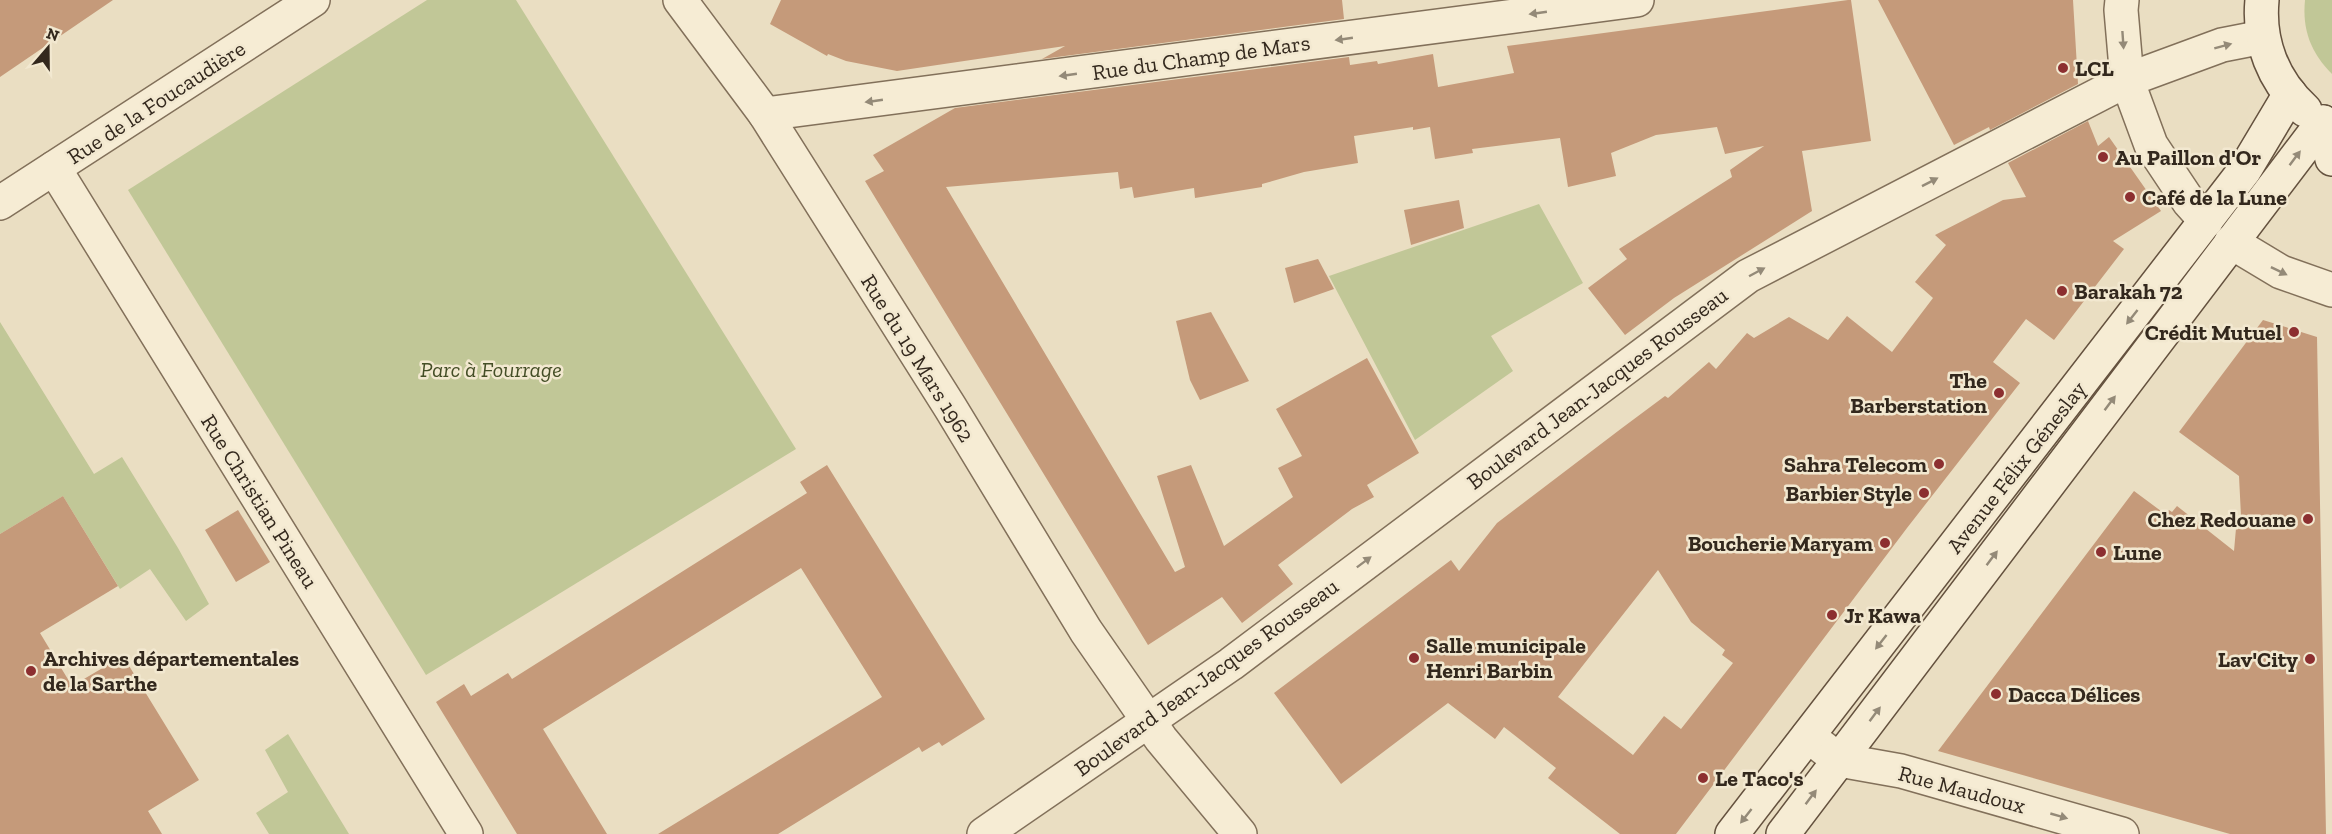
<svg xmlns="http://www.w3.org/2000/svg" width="2332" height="834" font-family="'Zilla Slab',serif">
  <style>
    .green { fill: #c1c797 }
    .building { fill: #c59a7a; fill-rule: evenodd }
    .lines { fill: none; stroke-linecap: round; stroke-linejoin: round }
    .street-casing { stroke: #82705a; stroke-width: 36 }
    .secondary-casing { stroke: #64513e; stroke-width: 36 }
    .street { stroke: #f6ecd4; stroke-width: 33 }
    .secondary { stroke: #f6ecd4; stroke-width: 33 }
    .oneway { fill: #948a78 }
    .poi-dot { fill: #8c2f30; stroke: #f2e8d0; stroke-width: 2 }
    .labels { text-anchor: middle; stroke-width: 5; stroke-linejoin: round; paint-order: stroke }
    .street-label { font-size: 22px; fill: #33281d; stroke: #f2e8d0 }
    .poi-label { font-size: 22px; font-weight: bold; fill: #33281d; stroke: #f2e8d0; text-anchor: start }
    .park-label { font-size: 22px; font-style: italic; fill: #444e26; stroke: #f2e8d0 }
  </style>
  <rect width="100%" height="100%" fill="#eadec2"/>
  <g class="green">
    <polygon points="427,0 516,0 796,449 426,675 128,190"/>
    <path d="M2305,0h27v74c-21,-21 -30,-44 -27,-74z"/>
    <polygon points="1539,204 1583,283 1491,336 1513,371 1415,440 1329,276"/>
    <polygon points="0,322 94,474 122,457 178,548 209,604 186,621 150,569 120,589 63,496 0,534"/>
    <polygon points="288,734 349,834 269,834 256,813 288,792 265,750"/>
  </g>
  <g class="building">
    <polygon points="0,0 113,0 0,77"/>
    <polygon points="781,0 1342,0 1344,19 1042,59 1065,46 897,71 846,61 828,54 827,56 770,24"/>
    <polygon points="1848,0 1851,0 1871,141 1802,151 1812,211 1674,298 1625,335 1588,288 1627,259 1619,249 1732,177 1730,170 1764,146 1725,154 1717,127 1656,135 1611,153 1616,176 1568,187 1560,138 1472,149 1473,153 1435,159 1430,127 1413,130 1413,127 1354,136 1358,163 1304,172 1262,184 1262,187 1195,198 1194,188 1134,198 1132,187 1120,189 1118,172 946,187 1175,572 1185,567 1157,476 1191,465 1224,546 1293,497 1278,468 1302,456 1276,409 1367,358 1419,453 1367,485 1374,497 1352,509 1278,565 1293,584 1242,623 1222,597 1148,645 865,181 884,171 873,155 955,108 1349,57 1350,65 1377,61 1378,64 1433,54 1438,87 1514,73 1507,46"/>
    <polygon points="1878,0 2073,0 2078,84 1990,130 1989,127 1954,145"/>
    <path d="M2088,121l10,25 11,-9 52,74 -48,30 11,8 -70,91 -28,-21 -33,43 27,21 -113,145 -231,306h-56l-72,-56 8,-10 -52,-41 -9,12 -47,-36 -107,81 -67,-91 177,-133 8,11 38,-48 125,-95 43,-32 3,2 41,-36 7,7 31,-36 7,5 35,-21 39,23 19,-24 45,36 41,-54 -18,-16 31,-37 -11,-10 68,-35 23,-3 -18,-34zM1658,570l33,52 34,28 -3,5 11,8 -52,66 -17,-13 -31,39 -75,-58z"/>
    <polygon points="1459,200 1464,228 1411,245 1404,210"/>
    <polygon points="1318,259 1334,289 1294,303 1285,268"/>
    <polygon points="1211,312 1249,381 1200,400 1190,380 1176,321"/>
    <polygon points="2263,320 2317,337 2326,834 2230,834 1938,751 2134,491 2165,514 2169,510 2172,512 2177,506 2234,551 2237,517 2241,516 2239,476 2179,432"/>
    <polygon points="827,465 985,719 942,746 939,742 922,752 919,747 778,834 658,834 882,697 801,568 543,729 607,834 517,834 436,702 464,684 471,696 508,673 512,679 807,493 800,482"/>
    <polygon points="63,496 118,586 40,633 72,686 123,656 199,780 148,811 162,834 0,834 0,534"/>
    <polygon points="238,510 270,562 236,582 205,530"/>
  </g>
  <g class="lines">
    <g class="street-casing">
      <g id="street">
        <polyline points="680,0 765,114 950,407 1086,631 1161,739 1240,834"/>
        <polyline points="2122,0 2121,10 2127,80 2151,145 2189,202 2206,221"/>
        <polyline points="765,114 1637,0"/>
        <polyline points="54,168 466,834"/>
        <polyline points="0,203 313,0"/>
        <polyline points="2231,242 2281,272 2332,290"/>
        <polyline points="1808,736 1839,760 1901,771 2122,834"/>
        <polyline points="984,834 1231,664 1748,276 2127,80 2222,45 2263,37"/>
      </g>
    </g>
    <g class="secondary-casing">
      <g id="secondary">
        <path d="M2262,0c-4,42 11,81 43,110"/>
        <polyline points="2323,122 2332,159"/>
        <polyline points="1732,834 2244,171 2290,94"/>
        <polyline points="1783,834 2323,122"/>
      </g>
    </g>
    <use href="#street" class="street"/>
    <use href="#secondary" class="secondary"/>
  </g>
  <defs><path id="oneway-solid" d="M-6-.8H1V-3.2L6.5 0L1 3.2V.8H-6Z" transform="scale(1.5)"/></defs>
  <g class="oneway">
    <use href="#oneway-solid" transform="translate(1538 13) rotate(172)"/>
    <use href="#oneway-solid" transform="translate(1344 39) rotate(172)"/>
    <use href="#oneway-solid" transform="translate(2123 40) rotate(86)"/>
    <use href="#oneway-solid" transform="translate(2223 46) rotate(-15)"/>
    <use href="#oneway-solid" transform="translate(1068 75) rotate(172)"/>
    <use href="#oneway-solid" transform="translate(874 101) rotate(172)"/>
    <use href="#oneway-solid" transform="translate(2295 158) rotate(-53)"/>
    <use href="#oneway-solid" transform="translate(1930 182) rotate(-27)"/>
    <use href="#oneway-solid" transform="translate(2279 271) rotate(26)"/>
    <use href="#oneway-solid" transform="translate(1757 272) rotate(-28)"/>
    <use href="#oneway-solid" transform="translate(2132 317) rotate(128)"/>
    <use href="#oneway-solid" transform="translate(2110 403) rotate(-53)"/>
    <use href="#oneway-solid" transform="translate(1992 558) rotate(-53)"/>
    <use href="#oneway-solid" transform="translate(1364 562) rotate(-37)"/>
    <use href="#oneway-solid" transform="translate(1881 642) rotate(128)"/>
    <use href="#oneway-solid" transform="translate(1875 714) rotate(-53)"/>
    <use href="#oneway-solid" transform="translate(1811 797) rotate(-53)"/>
    <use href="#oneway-solid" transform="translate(1746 816) rotate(128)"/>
    <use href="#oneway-solid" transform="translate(2059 816) rotate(16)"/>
  </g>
  <g class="poi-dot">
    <circle cx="2063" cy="68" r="6"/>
    <circle cx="2103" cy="157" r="6"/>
    <circle cx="2130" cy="197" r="6"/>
    <circle cx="2062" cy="291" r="6"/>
    <circle cx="2294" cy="332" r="6"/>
    <circle cx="1999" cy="393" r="6"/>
    <circle cx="1939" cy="464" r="6"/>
    <circle cx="1924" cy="493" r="6"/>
    <circle cx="2308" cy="519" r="6"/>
    <circle cx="1885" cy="543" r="6"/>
    <circle cx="2101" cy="552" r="6"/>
    <circle cx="1832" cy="615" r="6"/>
    <circle cx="1414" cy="658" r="6"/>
    <circle cx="2310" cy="659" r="6"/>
    <circle cx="31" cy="671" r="6"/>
    <circle cx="1996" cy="694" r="6"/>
    <circle cx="1703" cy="778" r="6"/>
  </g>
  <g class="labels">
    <g class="street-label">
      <text transform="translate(1201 57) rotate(-8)" y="8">Rue du Champ de Mars</text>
      <text transform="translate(156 102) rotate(-33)" y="8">Rue de la Foucaudière</text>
      <text transform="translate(918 358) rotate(58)" y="8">Rue du 19 Mars 1962</text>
      <text transform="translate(1597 388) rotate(-37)" y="8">Boulevard Jean-Jacques Rousseau</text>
      <text transform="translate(2016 467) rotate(-52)" y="8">Avenue Félix Géneslay</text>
      <text transform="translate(260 501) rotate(58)" y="8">Rue Christian Pineau</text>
      <text transform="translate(1206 677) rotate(-36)" y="8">Boulevard Jean-Jacques Rousseau</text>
      <text transform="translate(1962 789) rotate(15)" y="8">Rue Maudoux</text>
    </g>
    <g class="poi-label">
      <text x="2075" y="76">LCL</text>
      <text x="2115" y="165">Au Paillon d'Or</text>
      <text x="2142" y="205">Café de la Lune</text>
      <text x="2074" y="299">Barakah 72</text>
      <text x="2282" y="340" text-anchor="end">Crédit Mutuel</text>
      <text x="1987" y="388" text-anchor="end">The<tspan x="1987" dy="25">Barberstation</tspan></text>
      <text x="1927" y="472" text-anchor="end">Sahra Telecom</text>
      <text x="1912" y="501" text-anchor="end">Barbier Style</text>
      <text x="2296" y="527" text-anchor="end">Chez Redouane</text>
      <text x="1873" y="551" text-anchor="end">Boucherie Maryam</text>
      <text x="2113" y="560">Lune</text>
      <text x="1844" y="623">Jr Kawa</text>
      <text x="1426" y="653">Salle municipale<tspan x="1426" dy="25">Henri Barbin</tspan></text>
      <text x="43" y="666">Archives départementales<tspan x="43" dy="25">de la Sarthe</tspan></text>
      <text x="2298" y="667" text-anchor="end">Lav'City</text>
      <text x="2008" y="702">Dacca Délices</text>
      <text x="1715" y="786">Le Taco's</text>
    </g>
    <g class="park-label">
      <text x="491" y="377">Parc à Fourrage</text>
    </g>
  </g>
  <g transform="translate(48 48) rotate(20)" stroke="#f2e8d0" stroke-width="4.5" paint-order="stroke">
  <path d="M0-4.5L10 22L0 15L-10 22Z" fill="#33281d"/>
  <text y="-9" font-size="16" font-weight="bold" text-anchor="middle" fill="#33281d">N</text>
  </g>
</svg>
